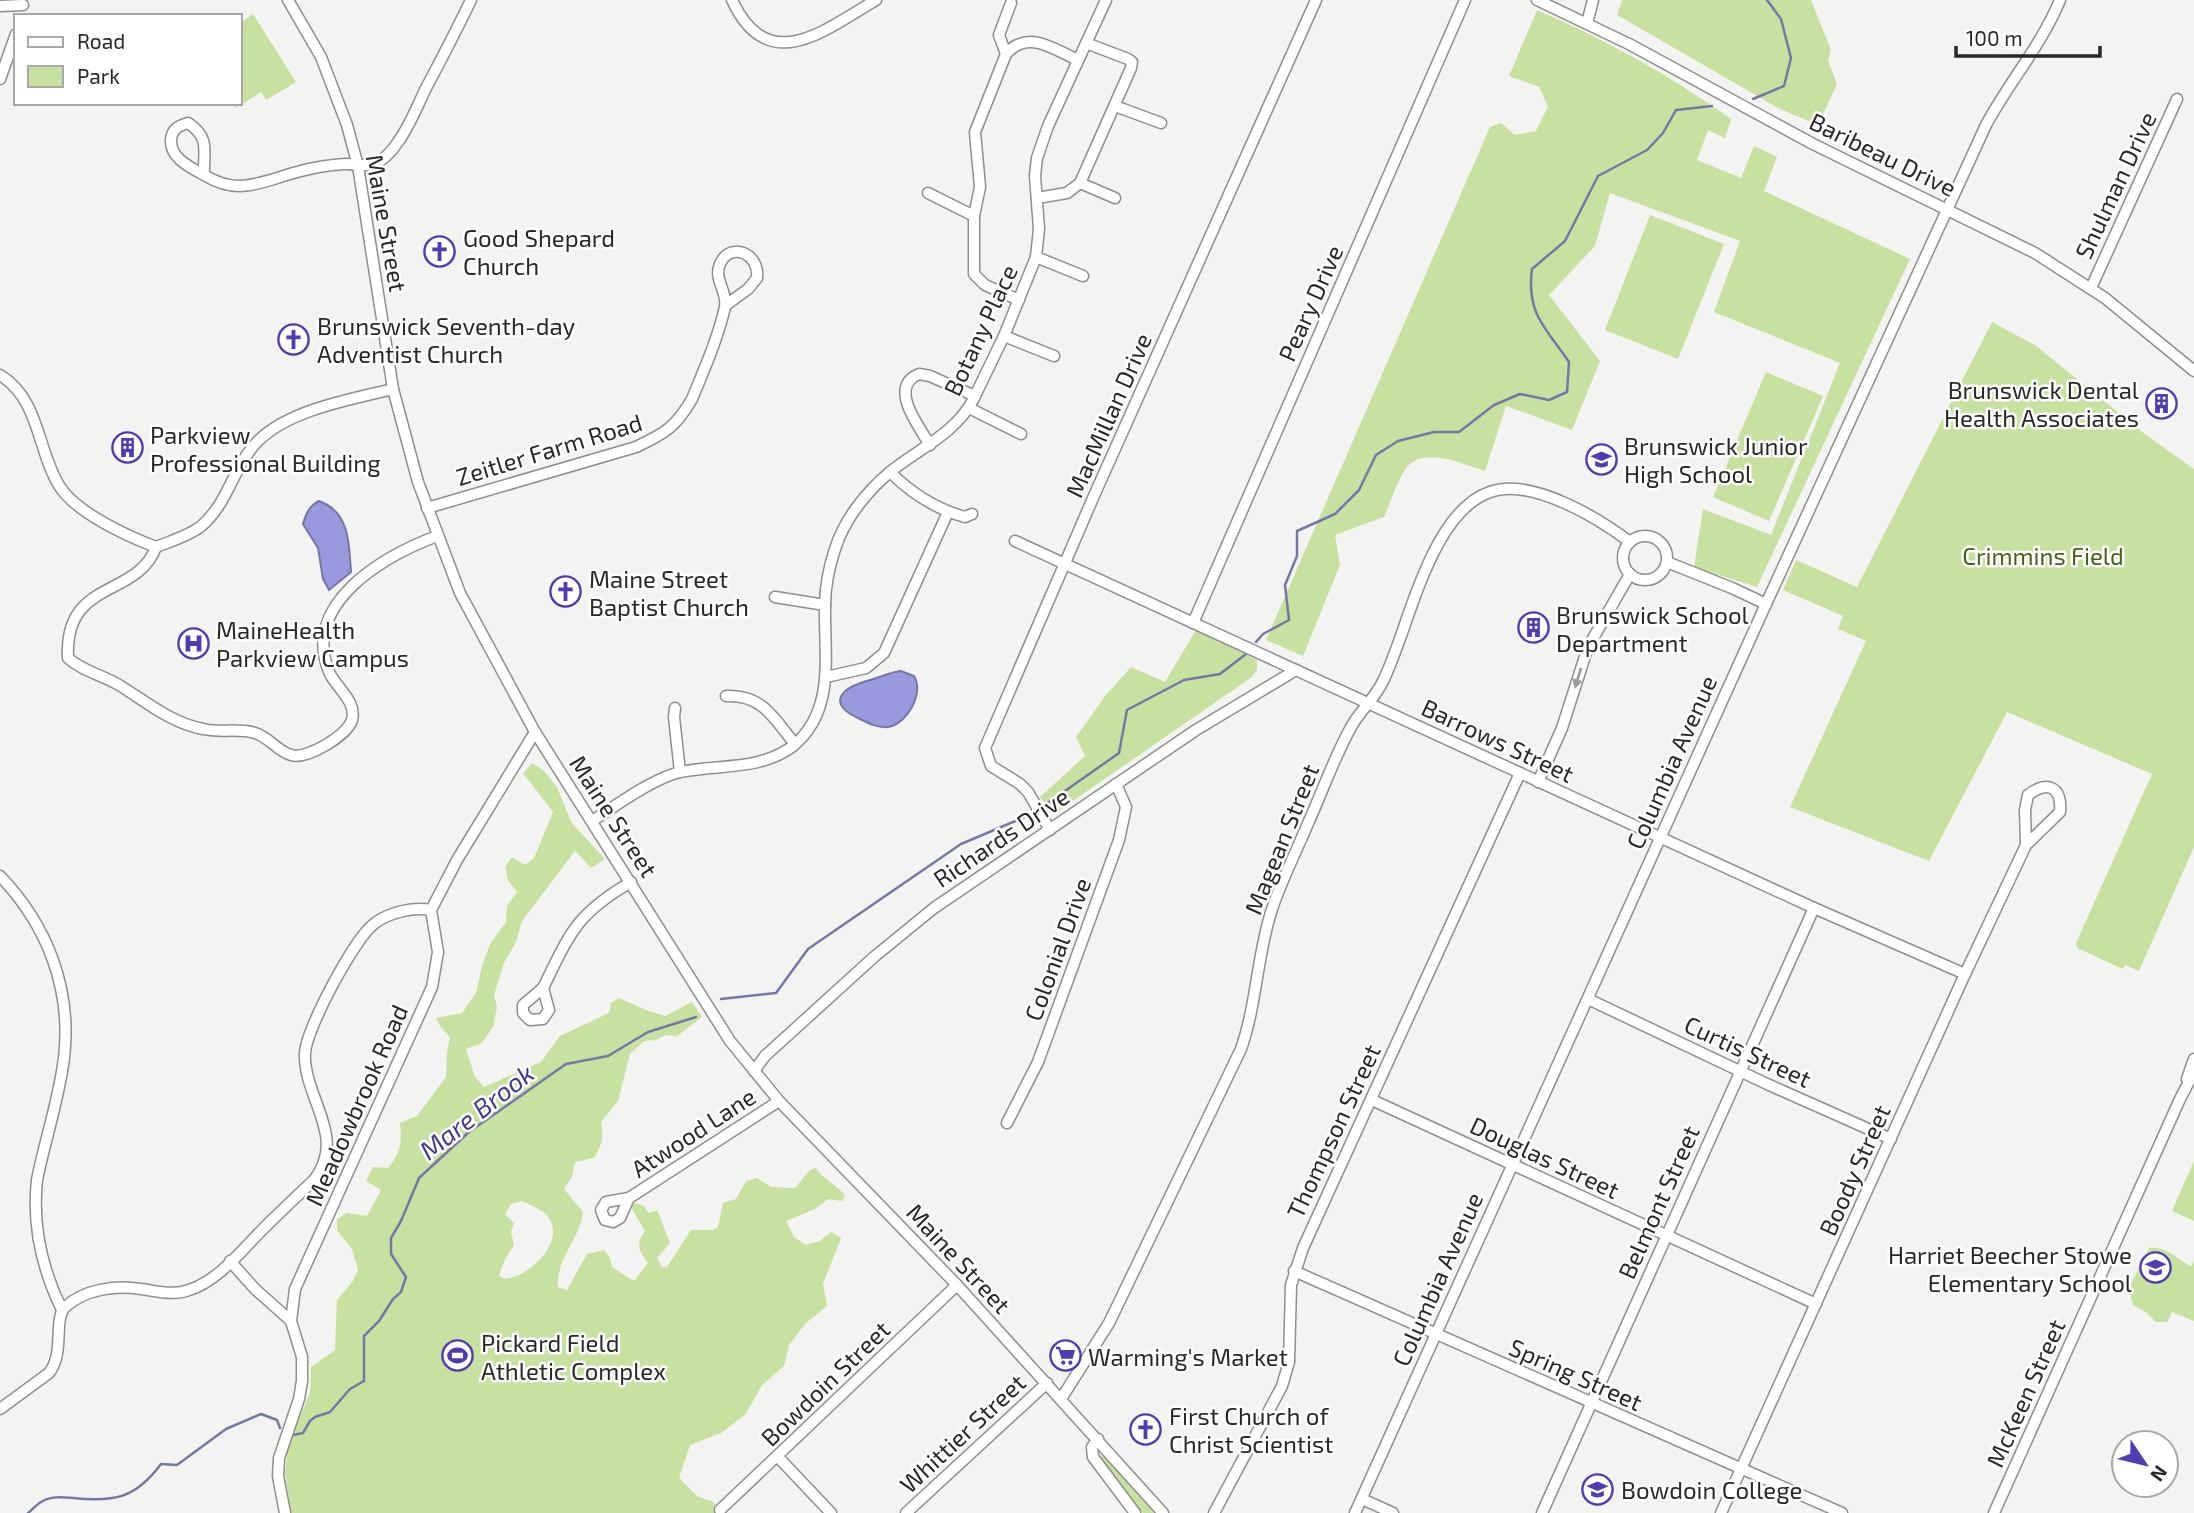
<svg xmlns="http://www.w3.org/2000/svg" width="2194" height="1513" font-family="'Exo 2',sans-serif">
	<rect width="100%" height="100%" fill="#f3f4f1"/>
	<g fill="#c7e1a0" fill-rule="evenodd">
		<path d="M1622,0H1811L1831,50L1828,61L1837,84L1818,125L1778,108L1624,19L1617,15Z"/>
		<path d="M1537,10C1605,39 1671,76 1731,119L1725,138L1708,130L1697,160L1741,178L1754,146L1777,157L1764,191L1910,259L1757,587L1694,567L1703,509L1771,535L1840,363L1714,312L1740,241L1610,193L1595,246L1549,295L1600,361L1572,430L1506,406L1485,471C1464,464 1424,446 1407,467C1398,478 1390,503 1384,517L1335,535L1340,565L1303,656L1266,640L1490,127L1501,123L1515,135L1536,131L1548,107L1539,87L1509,76Z"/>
		<path d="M253,14L296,82L266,100L261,92L236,108L233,103H240V23Z"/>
		<path d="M1650,215L1724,244L1678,359L1605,330Z"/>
		<path d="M1992,322L2035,345L2146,435L2194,469V847L2139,971L2125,965L2123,969L2077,948L2076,943L2152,774L2007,712L1929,861L1790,807L1866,641L1838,629L1843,616L1783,590L1796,560L1857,587Z"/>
		<path d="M1766,372L1823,396L1769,521L1713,497Z"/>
		<path d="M1196,630L1257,660V670L1252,677L1054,814L1040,797L1085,756L1076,737L1106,695L1131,667L1165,682Z"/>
		<path d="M532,763L543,770L557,787L571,822L605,859L591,868L575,851L522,921L516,942L504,963L494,995L497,1007L493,1027L482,1043L466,1049L475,1077L484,1087L541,1062L560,1036L609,1013L611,1003L619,998L646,1010L665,1016L692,1002L702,1017L677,1036L666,1035L656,1040L644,1041L630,1054L618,1101L601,1122C604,1137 602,1146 594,1158L575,1162L572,1177L564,1189L583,1212C580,1240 556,1258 558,1287L567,1290L587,1254L604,1250L610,1258L612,1267L634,1281L648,1263C639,1251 635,1244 645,1231L631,1207L633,1203L643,1205L649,1213L657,1210L670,1243L657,1258L662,1267H667L691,1230H713L718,1227L723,1203L736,1199L746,1181L757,1178L771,1187L795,1188L810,1170L816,1168C823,1180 837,1184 845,1196L842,1201L828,1199L815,1209L786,1221L794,1237L806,1245L820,1241L831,1232L841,1238L823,1284L827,1306L806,1323L789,1345L784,1366L762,1385L746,1414L721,1433L690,1445L679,1478L697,1496L713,1502L723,1513H291L285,1474L288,1444L310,1393L311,1367L335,1350L337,1300L353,1281L358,1270L352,1249L337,1230V1219L347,1213L367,1216L381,1190L366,1181L373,1167L388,1168C401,1154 402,1141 400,1123L417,1116L446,1077L447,1052L450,1037L440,1026L436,1018L462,1013L476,993L482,966L490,944L506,922L507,906L517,892L508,880L505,867L512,857L525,865L534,858L553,812L523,773ZM522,1201C532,1206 545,1210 550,1220C564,1245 527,1278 504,1279L499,1275L505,1259L514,1245L511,1232L514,1223L505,1214L511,1204Z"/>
		<path d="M2194,1161V1221L2172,1211Z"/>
		<path d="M2149,1248C2167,1246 2176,1259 2191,1266L2194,1261V1321L2172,1312L2167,1322H2156L2146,1312L2133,1305L2129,1288Z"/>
		<path d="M1100,1455L1106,1459L1154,1513H1143L1100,1458Z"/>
	</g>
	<g fill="#9999de" stroke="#7777a7" stroke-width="2">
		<path d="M319,501C350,512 349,544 351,572L329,590L323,579L318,548L303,524C306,514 309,506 319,501Z"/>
		<path d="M901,671L914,676C920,686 917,697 912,707C907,716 898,726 888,727C878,728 870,724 862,720C825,704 840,688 870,680C881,677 890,672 901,671Z"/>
	</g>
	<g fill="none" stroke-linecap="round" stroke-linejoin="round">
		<g stroke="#7777a7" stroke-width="2.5">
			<path d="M1753,99L1784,86L1791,58L1781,19L1767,0"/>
			<path d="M1256,642L1263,634L1289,620L1285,585L1297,556V531L1335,514L1359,490L1376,455L1398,441L1434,432H1459L1494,405L1520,394L1549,400L1567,392L1569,362C1546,328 1526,314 1532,269L1565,241L1598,176L1647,150L1663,133L1676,110L1712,106"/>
			<path d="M1045,805L1119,753L1127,710L1184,680L1220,674L1246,654"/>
			<path d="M721,999L776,993L808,949L961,844L1034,813"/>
			<path d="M293,1435L303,1433L310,1421L315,1417L330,1412L350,1389L364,1381V1336L379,1321L393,1299L401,1292L406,1277L391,1254V1238L401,1221L419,1178L469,1132L566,1064L608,1056L648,1032L696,1017"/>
			<path d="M28,1513C32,1510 36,1505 41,1502C50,1496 62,1497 73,1498C114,1502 135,1499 161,1464L177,1465L226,1429L261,1414L277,1420L280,1428"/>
		</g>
		<defs>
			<g id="minor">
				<path d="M288,0L321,57L347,125L358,166L393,389L418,482L460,593L535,732L730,1041L779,1101L957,1285L1163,1513"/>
				<path d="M732,0C768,78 825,30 876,0"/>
				<path d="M1537,0L1629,44L1813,144L2035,253L2105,298L2194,371"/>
				<path d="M0,6L23,5"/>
				<path d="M1587,23L1593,0"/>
				<path d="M1006,54L999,35L1011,3"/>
				<path d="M0,79L16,34"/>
				<path d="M1115,106L1161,123"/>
				<path d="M204,175C203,152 211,138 188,123C178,126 172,129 171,140C170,159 192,168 206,176C239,196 263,181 297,172C311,168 329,165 344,164C355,163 364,168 375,163C385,160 392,151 398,142C409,127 417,107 425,90C441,60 456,31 471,0"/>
				<path d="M1080,183L1115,198"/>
				<path d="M928,193L974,216"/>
				<path d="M1037,198L1067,193L1080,183L1131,68L1132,62L1128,59L1086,43"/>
				<path d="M1036,257L1083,276"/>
				<path d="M2091,288L2177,99"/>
				<path d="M1019,300L985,285L974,274V216L980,187L975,132L1006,54C1028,29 1053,49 1078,60"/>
				<path d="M1004,336L1054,356"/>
				<path d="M0,375C40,399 37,451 60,487C77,513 127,536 156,547C171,541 188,536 200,527C228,505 233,466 258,441C289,410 351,399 393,389"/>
				<path d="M969,408L1021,434"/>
				<path d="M930,445C918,425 888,387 919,374L930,376L975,396"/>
				<path d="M890,472C911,493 936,509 965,517L972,514"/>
				<path d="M427,508L636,447C664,434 676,427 692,399C704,370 718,338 725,307C728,292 713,279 720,264C730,241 760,253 757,278L748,289L726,305"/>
				<circle cx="1645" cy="558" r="22"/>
				<path d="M1015,541L1814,908L1965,974"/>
				<path d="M156,547C137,599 64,578 68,658C82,671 102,675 119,685C145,701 171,723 203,729C220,733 239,728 255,733C269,737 277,751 291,755C306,760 347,736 352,720C357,702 337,688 330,674C299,604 384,556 437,536"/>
				<path d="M1667,562L1732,588L1766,604"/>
				<path d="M775,597L825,605"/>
				<path d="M1193,623L1465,0"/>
				<path d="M826,677L866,668L884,653L948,512"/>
				<path d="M726,696C763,694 774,719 795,744"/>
				<path d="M675,708L674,717L680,772"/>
				<path d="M1538,782L1562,728L1588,647L1630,574"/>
				<path d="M592,821C617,805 652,779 680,772C718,764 760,771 793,746C836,711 824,655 825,607C825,587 829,567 835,549C844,520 866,492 890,472C918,449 955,434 973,400L1004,336L1036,257L1039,229L1035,176L1037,158L1048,126L1106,0"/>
				<path d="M1050,830L1028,792L1020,784L991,766L985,748L1093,498L1316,0"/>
				<path d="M0,876C48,926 72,990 64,1058C59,1099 45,1140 37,1180C32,1226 42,1269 62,1310"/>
				<path d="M543,988C570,933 576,914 631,882"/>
				<path d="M543,988L549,1010L543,1019L530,1020L523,1013V1005Z"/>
				<path d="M1588,999L1767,1084L1891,1139"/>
				<path d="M754,1071L765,1056L874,957L934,908L1196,730L1296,670"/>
				<path d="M2187,1079L2194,1059"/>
				<path d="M1372,1100L1816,1304"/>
				<path d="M1007,1123L1038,1062L1119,840L1126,807L1116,784"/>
				<path d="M629,1198L779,1101"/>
				<path d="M629,1198L620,1218L613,1222L605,1220L601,1210L606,1202Z"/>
				<path d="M230,1261L255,1289L291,1321"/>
				<path d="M1294,1271L1842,1513"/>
				<path d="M1061,1399L1109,1323L1241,1049C1257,1003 1257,954 1272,909C1282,879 1297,850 1309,821C1323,790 1334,758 1350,729C1359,711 1375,699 1383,681C1409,629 1429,513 1490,492C1531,477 1598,518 1630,542"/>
				<path d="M0,1409L49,1373C65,1353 53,1320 65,1307C85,1289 116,1285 141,1289C157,1291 173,1296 189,1290C218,1281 242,1250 263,1229C280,1212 297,1196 314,1180C348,1136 303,1098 305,1053C306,1029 355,937 375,923C390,912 413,907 431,910"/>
				<path d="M1098,1439L1092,1447L1093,1457L1135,1513"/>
				<path d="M778,1457L831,1513"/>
				<path d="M1362,1499L1393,1513"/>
				<path d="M720,1510L957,1285"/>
				<path d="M285,1513L278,1476L279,1458L299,1399L302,1381V1357L291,1321L295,1289L432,987L438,952L431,910L457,860L535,732"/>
				<path d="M906,1513L1047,1383"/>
				<path d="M1214,1513L1282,1386L1289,1362L1291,1285L1303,1248L1520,773"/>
				<path d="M1355,1513L1766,604L1986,125C2009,82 2041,46 2060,0"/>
				<path d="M1542,1513L1814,908"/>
				<path d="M1721,1513L1965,974L2026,845L2060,812C2062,787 2048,780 2028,795L2025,810L2026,845"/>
				<path d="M1994,1513L2180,1099L2194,1072"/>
			</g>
		</defs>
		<use href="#minor" stroke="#8e8f8c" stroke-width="13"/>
		<use href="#minor" stroke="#fff" stroke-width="10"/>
	</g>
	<defs><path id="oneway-solid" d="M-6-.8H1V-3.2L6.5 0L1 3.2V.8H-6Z" transform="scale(1.75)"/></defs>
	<use fill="#9e9e9e" href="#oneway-solid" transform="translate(1578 678) rotate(107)"/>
	<defs>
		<symbol id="church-ring" viewBox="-11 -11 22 22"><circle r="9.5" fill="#fff" stroke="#4e3cb3" stroke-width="1.5"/><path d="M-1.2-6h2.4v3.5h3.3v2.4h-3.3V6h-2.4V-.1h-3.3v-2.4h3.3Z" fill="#4e3cb3"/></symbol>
		<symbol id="building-ring" viewBox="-11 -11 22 22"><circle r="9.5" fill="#fff" stroke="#4e3cb3" stroke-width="1.5"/><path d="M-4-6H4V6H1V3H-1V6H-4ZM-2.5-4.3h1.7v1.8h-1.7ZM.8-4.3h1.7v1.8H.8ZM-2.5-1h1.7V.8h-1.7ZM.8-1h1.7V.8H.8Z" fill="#4e3cb3"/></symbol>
		<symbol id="school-ring" viewBox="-11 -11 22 22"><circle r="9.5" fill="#fff" stroke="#4e3cb3" stroke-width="1.5"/><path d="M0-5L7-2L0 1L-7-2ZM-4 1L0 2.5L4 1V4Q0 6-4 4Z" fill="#4e3cb3"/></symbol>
		<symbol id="hospital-ring" viewBox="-11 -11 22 22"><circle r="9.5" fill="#fff" stroke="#4e3cb3" stroke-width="1.5"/><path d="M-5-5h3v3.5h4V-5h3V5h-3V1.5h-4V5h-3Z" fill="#4e3cb3"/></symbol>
		<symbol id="stadium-ring" viewBox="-11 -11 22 22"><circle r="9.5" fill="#fff" stroke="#4e3cb3" stroke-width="1.5"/><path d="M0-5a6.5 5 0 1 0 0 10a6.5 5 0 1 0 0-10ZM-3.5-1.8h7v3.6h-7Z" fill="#4e3cb3"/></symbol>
		<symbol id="supermarket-ring" viewBox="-11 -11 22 22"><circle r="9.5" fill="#fff" stroke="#4e3cb3" stroke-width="1.5"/><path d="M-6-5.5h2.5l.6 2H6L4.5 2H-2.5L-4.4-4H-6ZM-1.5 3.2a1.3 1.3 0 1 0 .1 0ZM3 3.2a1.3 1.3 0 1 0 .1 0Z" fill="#4e3cb3"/></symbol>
		<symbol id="university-ring" viewBox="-11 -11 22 22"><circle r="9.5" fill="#fff" stroke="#4e3cb3" stroke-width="1.5"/><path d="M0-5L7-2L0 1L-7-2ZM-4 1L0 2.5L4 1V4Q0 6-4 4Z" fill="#4e3cb3"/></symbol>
	</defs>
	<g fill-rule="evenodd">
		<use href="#church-ring" x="422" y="234" width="35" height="35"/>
		<use href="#church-ring" x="276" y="322" width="35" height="35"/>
		<use href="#building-ring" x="2144" y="386" width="35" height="35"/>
		<use href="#building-ring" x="110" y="430" width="35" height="35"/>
		<use href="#school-ring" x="1584" y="442" width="35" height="35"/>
		<use href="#church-ring" x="548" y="574" width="35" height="35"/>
		<use href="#building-ring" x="1516" y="610" width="35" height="35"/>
		<use href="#hospital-ring" x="176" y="626" width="35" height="35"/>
		<use href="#school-ring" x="2138" y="1250" width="35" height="35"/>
		<use href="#stadium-ring" x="440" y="1338" width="35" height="35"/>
		<use href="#supermarket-ring" x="1048" y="1338" width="35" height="35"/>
		<use href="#church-ring" x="1128" y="1412" width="35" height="35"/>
		<use href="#university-ring" x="1580" y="1472" width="35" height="35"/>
	</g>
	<g text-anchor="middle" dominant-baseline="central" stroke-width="5" stroke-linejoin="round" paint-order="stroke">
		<g font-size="24" fill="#282827" stroke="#fff">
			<text transform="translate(1883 154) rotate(26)">Baribeau Drive</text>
			<text transform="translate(2115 185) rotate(-65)">Shulman Drive</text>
			<text transform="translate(387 223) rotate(80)">Maine Street</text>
			<text transform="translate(1310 303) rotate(-66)">Peary Drive</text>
			<text transform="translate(980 330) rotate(-65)">Botany Place</text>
			<text transform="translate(1108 415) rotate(-66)">MacMillan Drive</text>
			<text transform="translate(549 449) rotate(-17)">Zeitler Farm Road</text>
			<text transform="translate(1498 740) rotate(25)">Barrows Street</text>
			<text transform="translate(1671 762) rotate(-66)">Columbia Avenue</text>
			<text transform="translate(614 816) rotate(57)">Maine Street</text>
			<text transform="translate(1001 837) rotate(-34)">Richards Drive</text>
			<text transform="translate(1281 839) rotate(-68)">Magean Street</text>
			<text transform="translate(1057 949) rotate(-70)">Colonial Drive</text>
			<text transform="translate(1748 1051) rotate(25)">Curtis Street</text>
			<text transform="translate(356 1105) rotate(-66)">Meadowbrook Road</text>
			<text transform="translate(1333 1131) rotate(-65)">Thompson Street</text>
			<text transform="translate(693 1132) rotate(-33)">Atwood Lane</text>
			<text transform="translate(1545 1157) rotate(25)">Douglas Street</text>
			<text transform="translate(1854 1170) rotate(-66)">Boody Street</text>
			<text transform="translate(1658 1202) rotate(-66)">Belmont Street</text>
			<text transform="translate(959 1258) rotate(47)">Maine Street</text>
			<text transform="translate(1437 1279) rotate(-66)">Columbia Avenue</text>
			<text transform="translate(1576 1374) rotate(24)">Spring Street</text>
			<text transform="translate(825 1383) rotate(-44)">Bowdoin Street</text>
			<text transform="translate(2025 1393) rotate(-66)">McKeen Street</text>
			<text transform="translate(962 1433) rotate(-43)">Whittier Street</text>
		</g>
		<g font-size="24" fill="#282827" stroke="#fff" text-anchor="start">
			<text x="463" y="237">Good Shepard<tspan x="463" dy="28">Church</tspan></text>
			<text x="317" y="325">Brunswick Seventh-day<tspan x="317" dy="28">Adventist Church</tspan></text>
			<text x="2139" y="389" text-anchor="end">Brunswick Dental<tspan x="2139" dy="28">Health Associates</tspan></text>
			<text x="150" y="434">Parkview<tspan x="150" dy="28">Professional Building</tspan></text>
			<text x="1624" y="445">Brunswick Junior<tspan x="1624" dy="28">High School</tspan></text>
			<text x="589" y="578">Maine Street<tspan x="589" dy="28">Baptist Church</tspan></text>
			<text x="1556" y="614">Brunswick School<tspan x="1556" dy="28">Department</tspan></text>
			<text x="216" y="629">MaineHealth<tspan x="216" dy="28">Parkview Campus</tspan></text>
			<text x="2132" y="1254" text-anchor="end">Harriet Beecher Stowe<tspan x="2132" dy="28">Elementary School</tspan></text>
			<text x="481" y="1342">Pickard Field<tspan x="481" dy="28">Athletic Complex</tspan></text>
			<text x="1088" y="1356">Warming's Market</text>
			<text x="1169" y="1415">First Church of<tspan x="1169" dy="28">Christ Scientist</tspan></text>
			<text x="1621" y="1489">Bowdoin College</text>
		</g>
		<g font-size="24" fill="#496116" stroke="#fff">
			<text x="2043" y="555">Crimmins Field</text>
		</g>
		<g font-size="26" font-style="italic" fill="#423a8b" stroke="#fff">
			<text transform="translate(476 1111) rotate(-38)">Mare Brook</text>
		</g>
	</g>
	<rect x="14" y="14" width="228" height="91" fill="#ffffff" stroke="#a9a9a9" stroke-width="2"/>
	<rect x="28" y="37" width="35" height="10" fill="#ffffff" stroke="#a9a9a9" stroke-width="2"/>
	<text x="77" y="49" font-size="21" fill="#282827">Road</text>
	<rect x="28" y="66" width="35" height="21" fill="#c7e1a0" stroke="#a9a9a9" stroke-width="2"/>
	<text x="77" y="84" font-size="21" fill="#282827">Park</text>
	<g transform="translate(2145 1464) rotate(125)"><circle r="33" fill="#ffffff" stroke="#a9a9a9" stroke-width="2"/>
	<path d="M0-5L12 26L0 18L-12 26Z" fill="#4e3cb3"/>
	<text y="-10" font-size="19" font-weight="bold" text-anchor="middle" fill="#282827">N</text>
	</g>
	<path d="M1956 46v10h144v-10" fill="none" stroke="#282827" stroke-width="3.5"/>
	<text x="1966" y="46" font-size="21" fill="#282827" stroke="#ffffff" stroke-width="5" paint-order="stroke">100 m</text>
</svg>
